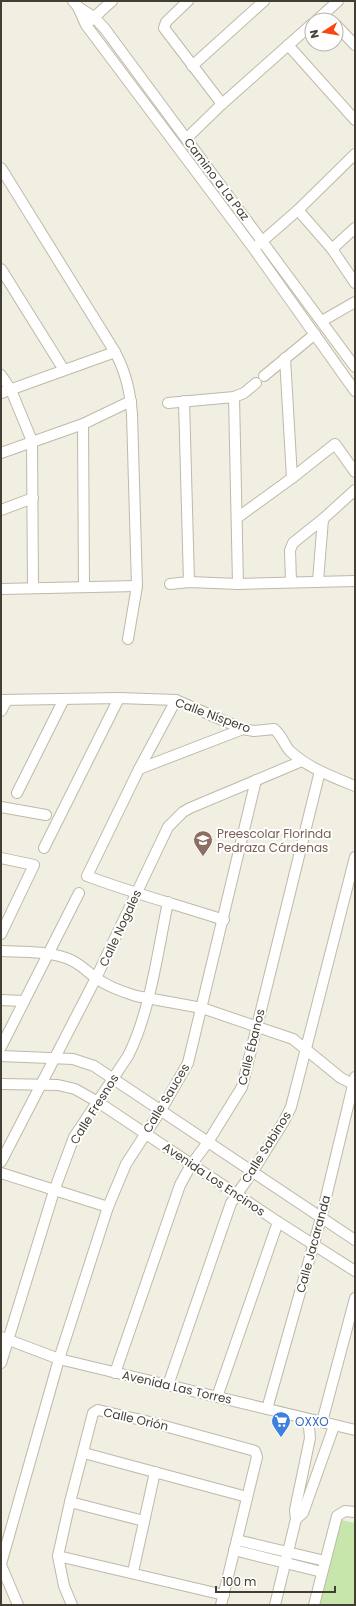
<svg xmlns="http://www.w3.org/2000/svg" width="356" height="1606" font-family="Poppins,sans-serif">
	<rect width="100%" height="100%" fill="#f1eee2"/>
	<path fill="#c7e6ab" d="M341,1520L355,1523V1605H317Z"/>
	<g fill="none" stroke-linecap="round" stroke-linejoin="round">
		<defs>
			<g id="minor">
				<path d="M73,1L78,7L86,25L254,249L355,391"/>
				<path d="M188,1L166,22L164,28L222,104"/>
				<path d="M78,7L94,17L105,29L355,367"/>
				<path d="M317,20L338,1"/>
				<path d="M90,21L112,1"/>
				<path d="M336,25L355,45"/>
				<path d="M288,45L355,120"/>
				<path d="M192,66L264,1"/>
				<path d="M187,138L222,104L312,24"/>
				<path d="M1,168L115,352C126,373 130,391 132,414L137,586L128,639"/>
				<path d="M298,210L332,249L355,283"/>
				<path d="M259,244L298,210L355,154"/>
				<path d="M332,249L355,228"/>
				<path d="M1,269L64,370"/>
				<path d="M322,321L355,302"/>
				<path d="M285,358L292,478"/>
				<path d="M1,375L11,390L32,441L33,588"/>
				<path d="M264,376L315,334"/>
				<path d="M1,393L115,352"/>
				<path d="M234,397L238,584"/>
				<path d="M184,401L189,582"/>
				<path d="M168,403L234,397L244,393L256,383"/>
				<path d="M83,424L84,587"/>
				<path d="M1,453L83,424L131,401"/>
				<path d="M1,510L33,498"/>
				<path d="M237,518L292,478L335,444L355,472"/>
				<path d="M318,581L323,519"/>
				<path d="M291,582L290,550L293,543L323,519L355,490"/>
				<path d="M170,584L189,582L238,584L355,581"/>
				<path d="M1,589L137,586"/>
				<path d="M1,700L119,698L176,700L243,729L254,731L274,729C282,735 284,745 290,751C308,768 333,777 355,786"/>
				<path d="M176,700L139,769L87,876C132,893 178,905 224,920"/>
				<path d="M1,711L7,700"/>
				<path d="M139,769L243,729"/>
				<path d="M17,793L64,699"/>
				<path d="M1,807L46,815"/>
				<path d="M44,848L119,698"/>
				<path d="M1,858L34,865L1,934"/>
				<path d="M1,951C22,952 46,951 66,958C79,962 86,971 96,978C108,987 123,992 136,996L202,1008L293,1039L341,1078L355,1085"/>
				<path d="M1,1000L24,1001"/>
				<path d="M1,1047L79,893"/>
				<path d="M1,1056L73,1059L94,1066L355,1240"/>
				<path d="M1,1084L58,1085L75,1089L98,1102L278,1222L355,1271"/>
				<path d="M1,1162L96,978L168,827L183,812L190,808L302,761"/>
				<path d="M1,1173L108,1207"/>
				<path d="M1,1337L59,1359L355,1430"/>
				<path d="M1,1363L54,1191L74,1137L128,1056C150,1013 158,950 168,902"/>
				<path d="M115,1373L180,1185L191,1165L208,1142L242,1087L320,771"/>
				<path d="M168,1385L231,1203L253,1171L284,1121L291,1107L355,857"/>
				<path d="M217,1397L278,1222"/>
				<path d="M267,1409L321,1218L355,1077"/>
				<path d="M322,1422L355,1298"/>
				<path d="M84,1453L247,1497"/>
				<path d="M70,1502L144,1521"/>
				<path d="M296,1519L303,1513L334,1426"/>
				<path d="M237,1540L325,1561"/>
				<path d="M234,1550L322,1572"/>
				<path d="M58,1556L224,1595"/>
				<path d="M1,1564L59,1359L108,1207L126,1164L161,1110L188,1063L256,780"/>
				<path d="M1,1565L18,1605"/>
				<path d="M133,1572L155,1472"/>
				<path d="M72,1605L64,1586L58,1556L70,1502L93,1413L98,1410L150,1422L255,1451L257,1457L221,1605"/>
				<path d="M275,1605L296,1519L295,1510L310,1438L309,1427L304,1419"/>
				<path d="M314,1605L337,1516L345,1511L355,1512"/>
			</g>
		</defs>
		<use href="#minor" stroke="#bfb9a8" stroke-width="12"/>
		<use href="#minor" stroke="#fff" stroke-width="10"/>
	</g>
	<defs>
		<symbol id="school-pin" viewBox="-11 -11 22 30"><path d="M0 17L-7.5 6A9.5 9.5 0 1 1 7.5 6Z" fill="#8d6e63" stroke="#fff"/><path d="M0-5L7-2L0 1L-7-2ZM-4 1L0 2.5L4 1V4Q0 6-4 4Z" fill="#fff"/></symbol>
		<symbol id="supermarket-pin" viewBox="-11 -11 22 30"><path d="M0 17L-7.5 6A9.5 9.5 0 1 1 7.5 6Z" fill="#3f7fe0" stroke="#fff"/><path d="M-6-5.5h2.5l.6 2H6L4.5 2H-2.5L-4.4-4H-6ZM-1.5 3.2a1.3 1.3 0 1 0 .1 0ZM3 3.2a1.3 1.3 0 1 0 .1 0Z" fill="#fff"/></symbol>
	</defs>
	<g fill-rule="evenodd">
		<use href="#school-pin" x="192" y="829" width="22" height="30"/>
		<use href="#supermarket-pin" x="270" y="1410" width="22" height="30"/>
	</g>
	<g text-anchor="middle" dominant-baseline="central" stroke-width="4" stroke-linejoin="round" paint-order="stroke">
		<g font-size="12" fill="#433e33" stroke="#fff">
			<text transform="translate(217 179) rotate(53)">Camino a La Paz</text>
			<text transform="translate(213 715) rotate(20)">Calle Níspero</text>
			<text transform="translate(120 928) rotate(-65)">Calle Nogales</text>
			<text transform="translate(251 1047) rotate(-76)">Calle Ébanos</text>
			<text transform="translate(166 1098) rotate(-59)">Calle Sauces</text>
			<text transform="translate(94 1109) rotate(-58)">Calle Fresnos</text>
			<text transform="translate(266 1147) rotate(-58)">Calle Sabinos</text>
			<text transform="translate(214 1179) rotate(34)">Avenida Los Encinos</text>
			<text transform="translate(313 1244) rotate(-75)">Calle Jacaranda</text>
			<text transform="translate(177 1387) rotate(13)">Avenida Las Torres</text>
			<text transform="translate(136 1419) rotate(13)">Calle Orión</text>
		</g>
		<g font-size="12" fill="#785e54" stroke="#fff" text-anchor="start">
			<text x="217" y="833">Preescolar Florinda<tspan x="217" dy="14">Pedraza Cárdenas</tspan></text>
		</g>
		<g font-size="12" fill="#366cbe" stroke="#fff" text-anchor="start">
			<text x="295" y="1421">OXXO</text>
		</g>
	</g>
	<rect width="356" height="1606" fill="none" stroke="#433e33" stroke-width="4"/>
	<g transform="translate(324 32) rotate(258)"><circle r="19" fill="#ffffff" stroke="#b4b2ad"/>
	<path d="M0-3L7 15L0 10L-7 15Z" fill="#f94612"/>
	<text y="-6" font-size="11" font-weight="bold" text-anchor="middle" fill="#433e33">N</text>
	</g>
	<path d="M216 1586v6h119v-6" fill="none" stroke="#433e33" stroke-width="2"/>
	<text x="222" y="1586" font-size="12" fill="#433e33" stroke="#ffffff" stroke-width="3" paint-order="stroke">100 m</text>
</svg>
